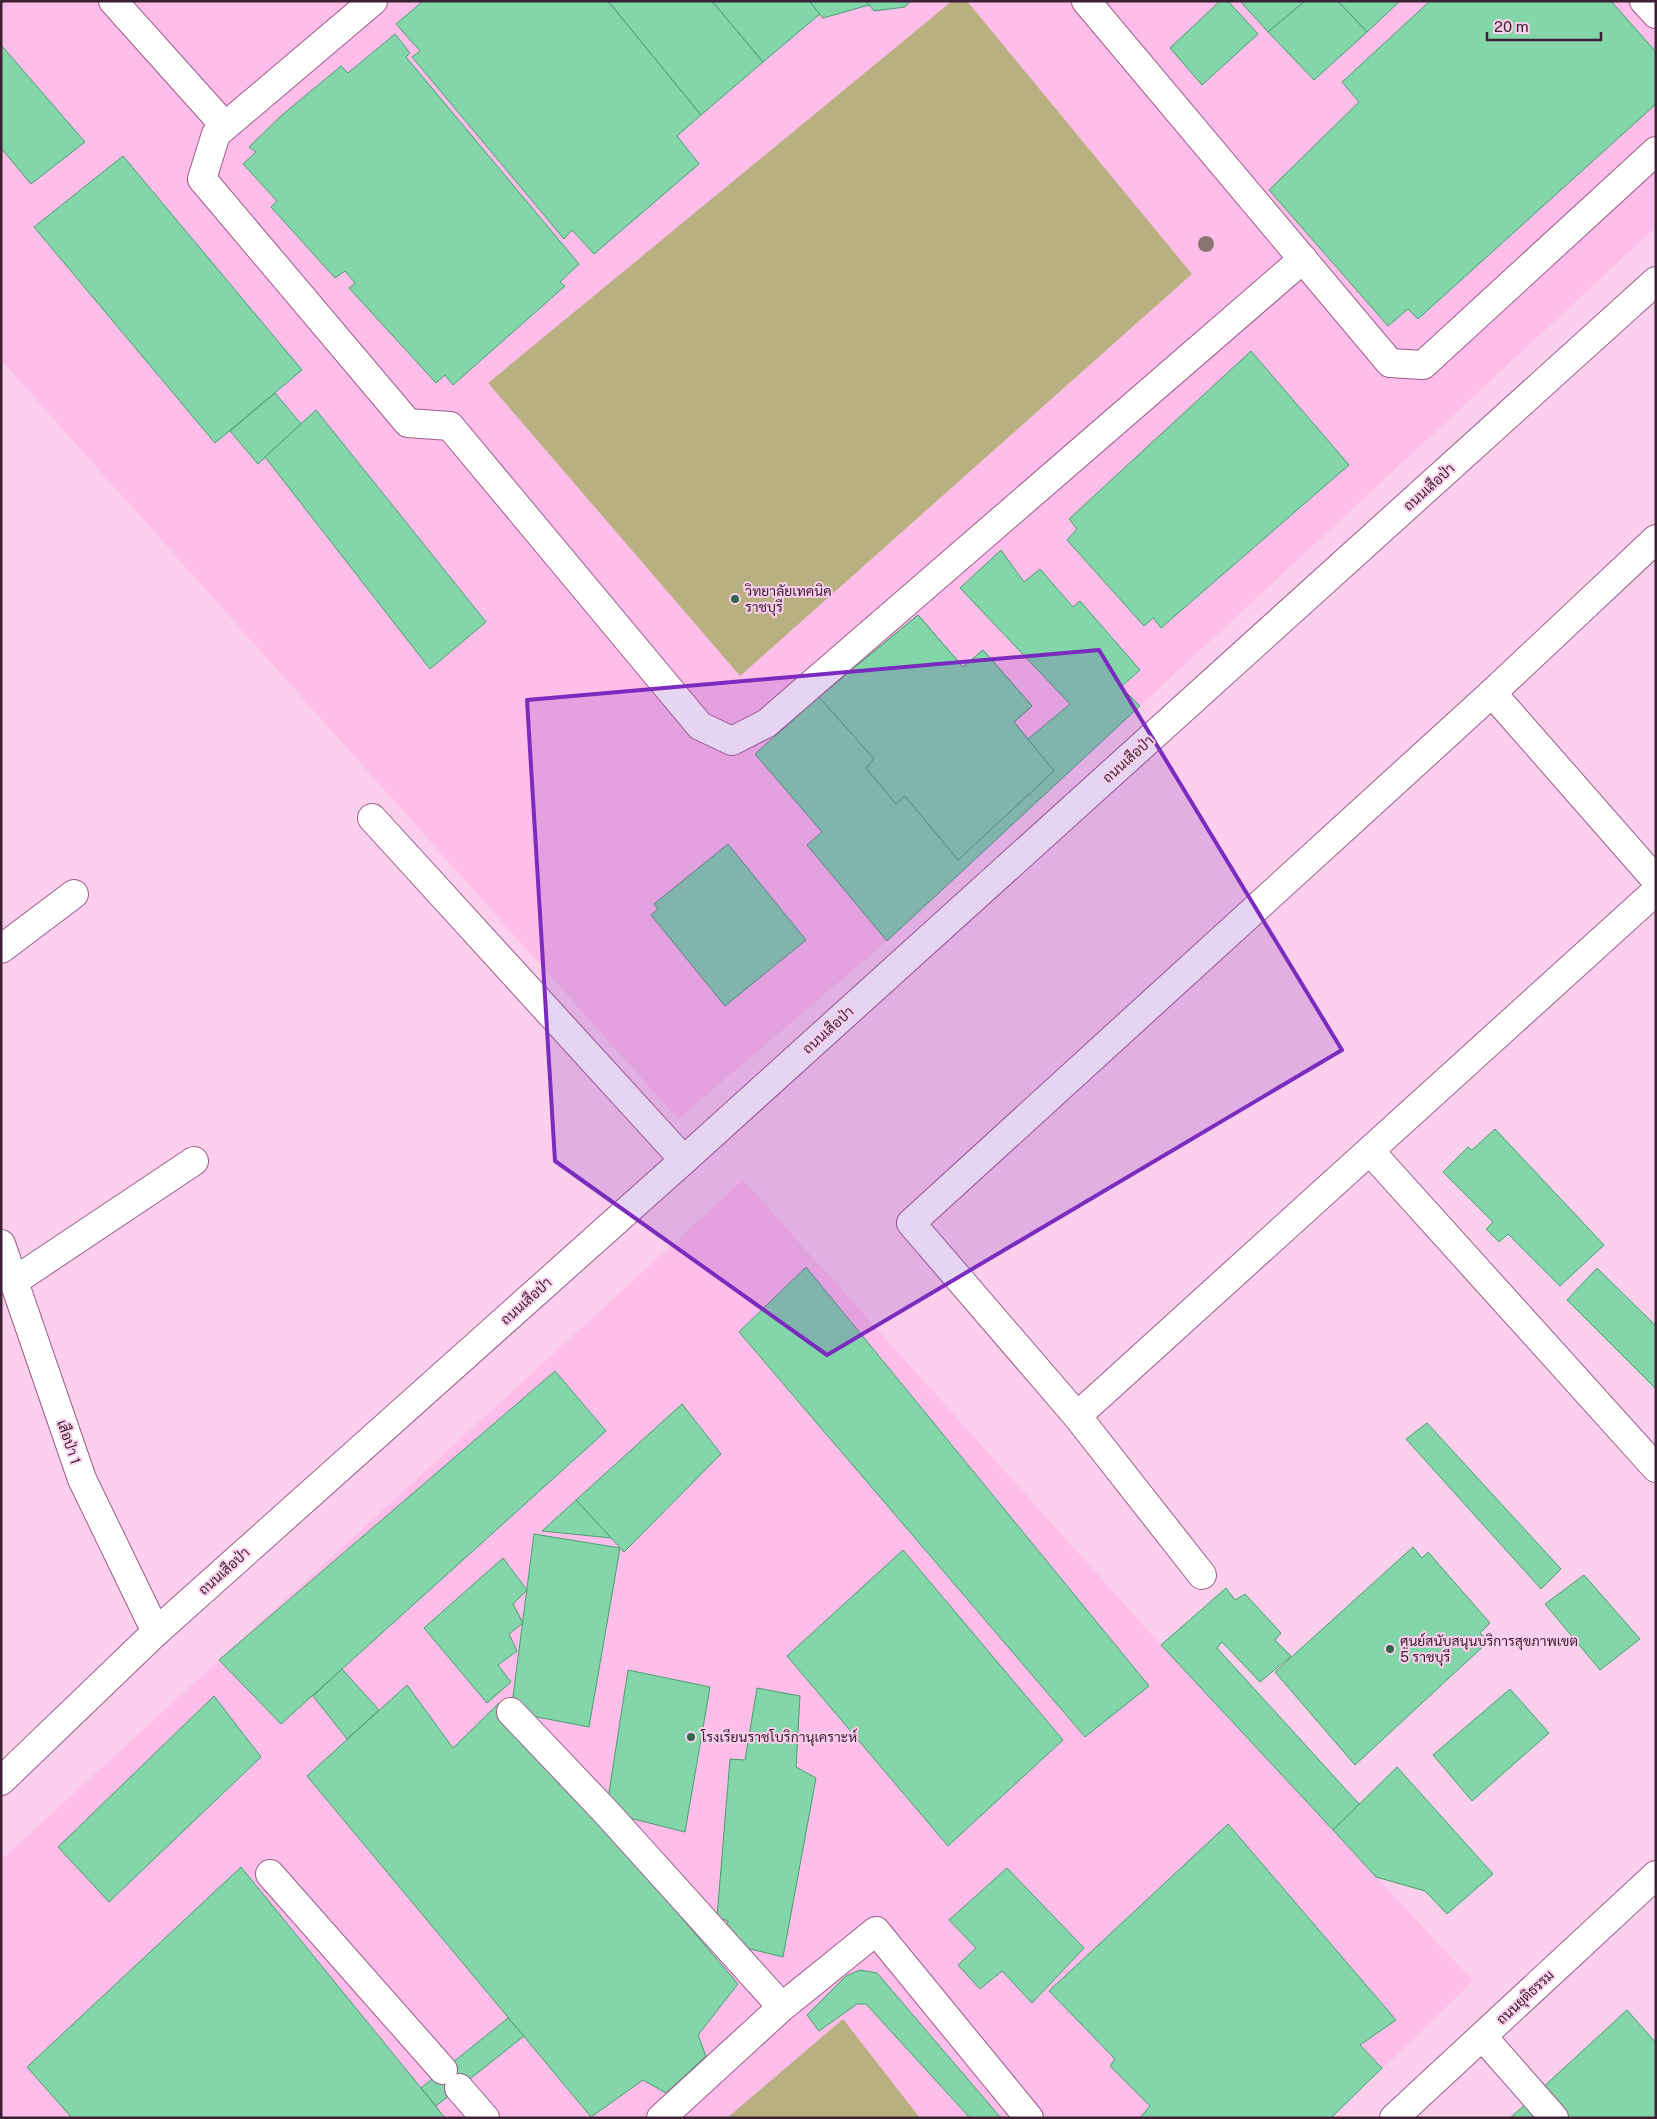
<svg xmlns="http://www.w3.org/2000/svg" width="1657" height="2119" font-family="'Public Sans',Sarabun,sans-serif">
	<rect width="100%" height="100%" fill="#fcd0ed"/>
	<g fill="#febee9">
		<path d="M1,1H1656V227L887,941L678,1119L1,360Z"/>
		<path d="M743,1180L1161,1645L1473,1981L1331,2118H1V1860Z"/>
	</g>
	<g fill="#b8b080">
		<path d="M952,1H967L1192,274L740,676L488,383Z"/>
		<path d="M843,2019L920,2118H727Z"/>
	</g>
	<g fill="#83d6a9" stroke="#4a9d73">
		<path d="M423,1H608L701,115L677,136L699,164L594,254L572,230L564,239L412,57L420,51L396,24Z"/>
		<path d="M608,1H712L763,62L701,115Z"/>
		<path d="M712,1H809L820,14L763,62Z"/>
		<path d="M809,1H866L869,5L823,18Z"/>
		<path d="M866,1H911L905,7L874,11Z"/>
		<path d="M1220,1H1228L1258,34L1202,85L1170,48Z"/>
		<path d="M1240,1H1305L1268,32Z"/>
		<path d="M1305,1H1338L1367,32L1314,80L1268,32Z"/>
		<path d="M1338,1H1400L1367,32Z"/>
		<path d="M1430,1H1611L1656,52V104L1418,319L1408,309L1388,326L1269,190L1359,102L1342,82Z"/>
		<path d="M395,34L410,53L406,57L579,264L560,282L565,286L453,385L445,375L436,383L349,288L355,283L345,271L335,278L271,207L277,201L243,164L256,152L249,147L282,115L341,66L348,73Z"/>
		<path d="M1,45L85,142L31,184L1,148Z"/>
		<path d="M123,156L302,370L215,443L34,227Z"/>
		<path d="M1251,351L1349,465L1161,628L1153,618L1144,626L1067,540L1077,529L1069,519Z"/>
		<path d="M275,393L301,424L258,464L230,431Z"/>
		<path d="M316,410L486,622L430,669L265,457Z"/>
		<path d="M1001,550L1024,582L1040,569L1073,607L1080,601L1140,670L1121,687L1140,706L887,941L807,845L822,832L755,754L812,703L918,615L963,667L983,650L1032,706L1014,722L1028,739L1070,704L960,588Z"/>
		<path d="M918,615L963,667L983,650L1032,706L1014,722L1054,771L958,860L905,796L896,804L866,768L874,759L819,697Z"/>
		<path d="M728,844L806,940L725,1006L651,915L658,909L654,904Z"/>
		<path d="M1495,1129L1604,1245L1560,1286L1508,1234L1499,1242L1486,1229L1493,1222L1443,1172L1468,1147L1472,1150Z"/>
		<path d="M806,1267L1149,1686L1085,1737L739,1332Z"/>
		<path d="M1597,1268L1656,1326V1389L1567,1300Z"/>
		<path d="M555,1371L606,1431L281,1724L219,1660Z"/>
		<path d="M682,1404L721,1454L624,1552L576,1500Z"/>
		<path d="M1427,1423L1561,1569L1541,1589L1406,1439Z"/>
		<path d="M576,1500L611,1538L542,1531Z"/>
		<path d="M534,1534L620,1548L589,1727L511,1712Z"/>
		<path d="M1413,1547L1422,1558L1428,1552L1490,1623L1480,1633L1489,1641L1355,1765L1275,1672Z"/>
		<path d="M903,1550L1063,1740L948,1846L787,1656Z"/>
		<path d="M503,1558L527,1590L513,1604L523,1623L509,1634L517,1651L498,1665L511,1682L487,1703L424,1628Z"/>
		<path d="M1584,1575L1640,1639L1600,1670L1545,1604Z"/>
		<path d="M1226,1588L1235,1600L1245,1594L1281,1633L1275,1640L1291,1656L1260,1682L1222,1642L1217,1648L1360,1805L1333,1830L1161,1645Z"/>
		<path d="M342,1669L379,1710L347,1739L313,1696Z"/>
		<path d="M628,1670L710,1687L685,1832L606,1812Z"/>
		<path d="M407,1685L453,1748L499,1703L738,1984L698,2035L706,2056L666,2093L643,2080L591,2117L307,1776Z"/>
		<path d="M757,1688L800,1696L796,1767L816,1778L783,1957L722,1942L728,1921L717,1917L730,1759L745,1760Z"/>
		<path d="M1510,1689L1549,1733L1472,1801L1433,1755Z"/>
		<path d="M214,1696L261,1757L109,1902L58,1847Z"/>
		<path d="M1397,1767L1493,1874L1447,1914L1425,1891L1376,1877L1333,1830Z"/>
		<path d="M1228,1824L1396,2020L1360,2045L1382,2068L1331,2118H1140L1150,2106L1110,2066L1115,2059L1049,1991Z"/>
		<path d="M241,1867L421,2088L445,2118H72L27,2067Z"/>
		<path d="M1007,1868L1084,1948L1032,2003L1002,1971L980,1989L958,1965L976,1948L949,1920Z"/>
		<path d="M860,1970L877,1973L1001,2118H970L866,2004H857L819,2031L807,2015L846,1976Z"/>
		<path d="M1627,2010L1656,2043V2118H1564L1540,2090Z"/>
		<path d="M508,2018L524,2036L436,2106L421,2088Z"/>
		<path d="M1530,2100L1546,2118H1510Z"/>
	</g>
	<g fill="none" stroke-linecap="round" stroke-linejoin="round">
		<defs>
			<g id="minor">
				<path d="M113,1L225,126"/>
				<path d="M373,1L216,134L202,179L408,423L450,426L700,726L732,741L767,723L1303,259"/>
				<path d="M1086,1L1390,363L1423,365L1656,151"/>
				<path d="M1644,1L1656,14"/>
				<path d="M1492,693L1656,880"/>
				<path d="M372,818L684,1160"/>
				<path d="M1,949L74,894"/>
				<path d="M1370,1151L1656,1468"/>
				<path d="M1,1244L82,1479L156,1632"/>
				<path d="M13,1282L194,1161"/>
				<path d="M1077,1416L1656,891"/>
				<path d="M1202,1575L1077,1416L911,1223L1492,693L1656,539"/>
				<path d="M511,1712L606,1812L782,2007"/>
				<path d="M1,1781L156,1632L684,1160L1656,281"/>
				<path d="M270,1874L443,2070"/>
				<path d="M1483,2037L1554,2118"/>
				<path d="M459,2088L485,2118"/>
				<path d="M661,2118L782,2007L876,1931L1029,2118"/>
				<path d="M1394,2118L1656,1875"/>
			</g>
		</defs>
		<use href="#minor" stroke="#9d5c89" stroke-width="30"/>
		<use href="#minor" stroke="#fff" stroke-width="28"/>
	</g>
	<circle fill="#8c7672" cx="1206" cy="244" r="8"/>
	<path fill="#7b2cbf" fill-opacity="0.2" stroke="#7b2cbf" stroke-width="4" stroke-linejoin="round" d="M1099,650L1342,1050L827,1355L555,1161L527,700Z"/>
	<g fill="#31664b" stroke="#fcd0ed" stroke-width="2">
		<circle cx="735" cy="599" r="5"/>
		<circle cx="1390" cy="1649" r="5"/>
		<circle cx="691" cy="1737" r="5"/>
	</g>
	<g text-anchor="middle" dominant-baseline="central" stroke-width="4" stroke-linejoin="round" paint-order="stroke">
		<g font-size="14" fill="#3c2134" stroke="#fcd0ed">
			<text transform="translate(1429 487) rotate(-42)">ถนนเสือป่า</text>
			<text transform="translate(1128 759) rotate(-42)">ถนนเสือป่า</text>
			<text transform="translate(828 1030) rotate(-42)">ถนนเสือป่า</text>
			<text transform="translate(526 1301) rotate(-42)">ถนนเสือป่า</text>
			<text transform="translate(69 1442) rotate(71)">เสือป่า 1</text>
			<text transform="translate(224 1571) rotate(-42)">ถนนเสือป่า</text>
			<text transform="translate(1525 1997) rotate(-43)">ถนนยุติธรรม</text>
		</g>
		<g font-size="14" fill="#3c2134" stroke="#fcd0ed" text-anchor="start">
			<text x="745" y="591">วิทยาลัยเทคนิค<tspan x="745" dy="16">ราชบุรี</tspan></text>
			<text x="1400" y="1641">ศูนย์สนับสนุนบริการสุขภาพเขต<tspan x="1400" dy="16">5 ราชบุรี</tspan></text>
			<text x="701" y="1737">โรงเรียนราชโบริกานุเคราะห์</text>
		</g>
	</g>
	<rect width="1657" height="2119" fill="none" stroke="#3c2134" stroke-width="5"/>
	<path d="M1487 32v8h114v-8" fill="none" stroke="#3c2134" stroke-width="2.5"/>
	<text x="1494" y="32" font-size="15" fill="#3c2134" stroke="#fcd0ed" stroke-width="4" paint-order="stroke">20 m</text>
</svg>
